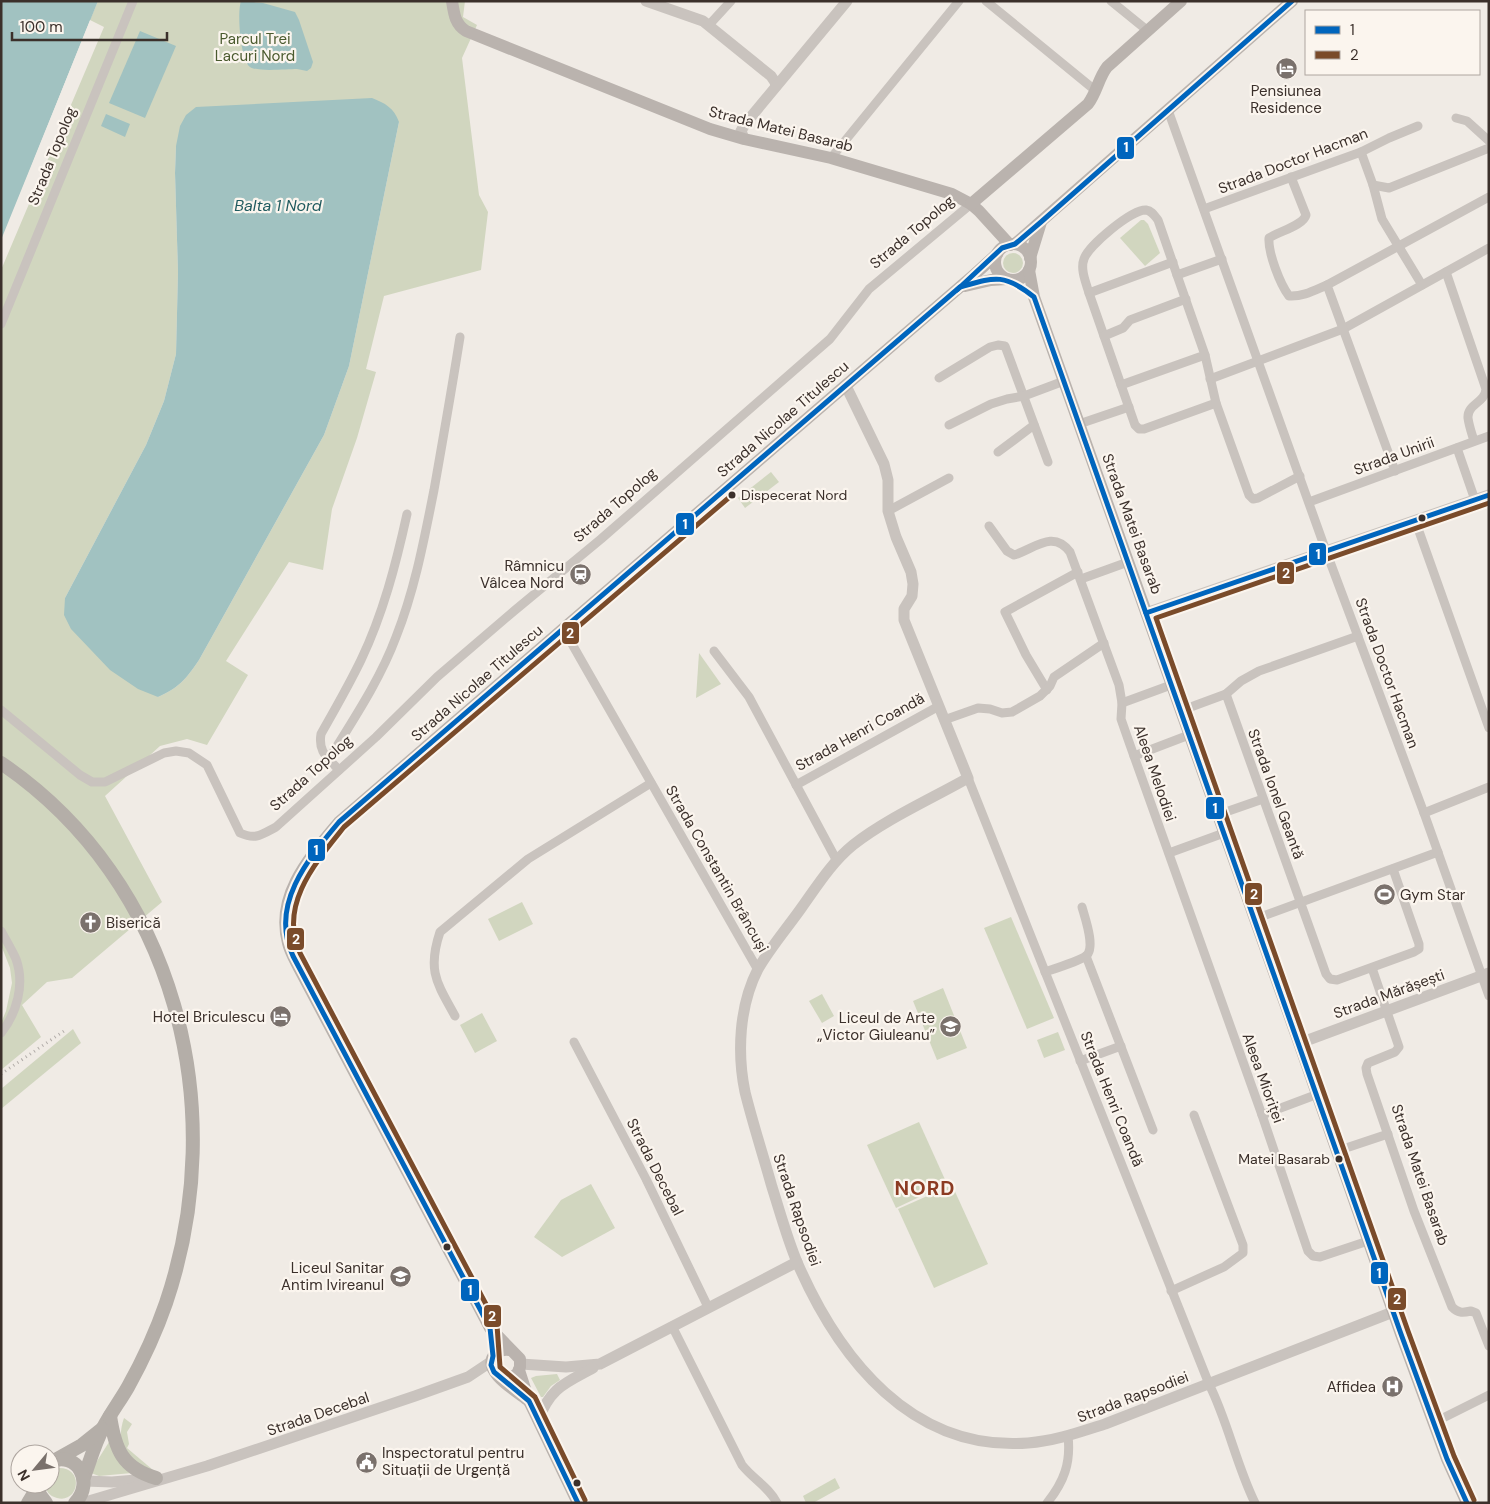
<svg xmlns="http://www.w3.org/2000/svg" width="1490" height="1504" font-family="'DM Sans',sans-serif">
	<rect width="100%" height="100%" fill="#f0ebe5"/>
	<g fill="#d1d6bf" fill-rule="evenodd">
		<path d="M98,1H465L463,17L477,25L462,58L479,195L488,212L481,270L384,296L366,369L376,372L357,438L332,509L323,570L289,562L226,661L248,675L207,745L187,739L160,746L105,796L162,902L72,978L47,982L22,1005L41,1037L1,1070V1023L6,1011L12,983L10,968L1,945V270L104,27L90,20ZM399,122L349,366L324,435L199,660C186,679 179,688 158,697L65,598L146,445L164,401L176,354L178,272L175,173L176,146Z"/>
		<path d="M1141,220H1144L1148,224L1160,253L1145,266L1120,238Z"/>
		<circle cx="1013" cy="263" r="10"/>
		<path d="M771,472L779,482L745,508L738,498Z"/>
		<path d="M699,653L721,684L696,698Z"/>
		<path d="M522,902L533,924L499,941L488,919Z"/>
		<path d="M1011,917L1054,1018L1027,1029L984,928Z"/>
		<path d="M943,988L967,1048L937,1060L913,1001Z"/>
		<path d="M822,994L834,1016L822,1023L809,1001Z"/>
		<path d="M482,1013L497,1041L475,1053L460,1025Z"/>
		<path d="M73,1029L81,1043L1,1109V1089Z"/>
		<path d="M1058,1032L1065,1050L1044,1058L1037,1040Z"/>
		<path d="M919,1122L947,1184L896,1208L867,1145Z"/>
		<path d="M591,1184L615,1228L562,1257L534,1237L561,1200Z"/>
		<path d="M952,1185L988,1264L934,1288L898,1209Z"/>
		<path d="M557,1374L560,1380L551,1386L543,1397H541L531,1378L536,1376Z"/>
		<path d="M124,1418L132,1424L127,1432L129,1444L127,1448L153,1470L148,1471C142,1465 131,1460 126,1453C119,1443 120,1429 124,1418Z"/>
		<path d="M109,1442L132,1473L99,1476L91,1473L92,1469Z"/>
		<path d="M58,1468C85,1467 79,1504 57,1498C49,1496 46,1491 45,1484H50V1472Z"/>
		<path d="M835,1478L840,1488L813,1503H806L803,1496Z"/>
	</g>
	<g fill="#a1c2c1">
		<path d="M1,1H98L1,240Z"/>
		<path d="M241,1L263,3L295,12L299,20L313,62L311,68L307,71L297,69C287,69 257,72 250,67C240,59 237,12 241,1Z"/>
		<path d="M140,31L176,46L145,118L109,103Z"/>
		<path d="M372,98C385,103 394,108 399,122L349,366L324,435L199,660C186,679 179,688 158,697L138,689L110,670L71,629L64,615L65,598L146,445L164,401L176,354L178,272L175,173L176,146L180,126L186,115L196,107Z"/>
		<path d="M106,114L130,124L125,137L101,126Z"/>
	</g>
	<path fill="#f0ebe5" d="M90,20L92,22L4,241L1,242Z"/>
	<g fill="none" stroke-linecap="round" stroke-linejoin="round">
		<g stroke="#c9c3be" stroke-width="9">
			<path d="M986,1L1096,91"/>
			<path d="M1111,1L1148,31"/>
			<path d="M709,25L731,1"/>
			<path d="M1168,110L1326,551L1424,813L1489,996"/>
			<path d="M1456,118L1467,121L1489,141"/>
			<path d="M1361,152L1373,185L1382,219L1422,285"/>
			<path d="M831,158L959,1"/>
			<path d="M1291,177L1306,215C1303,226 1279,231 1269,238C1268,253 1280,284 1289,296C1303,297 1315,290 1327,285"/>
			<path d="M1373,185L1389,188L1489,148"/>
			<path d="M1204,209L1361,152L1389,138L1418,126"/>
			<path d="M1446,272L1486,389C1485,403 1467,404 1468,418C1469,426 1472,434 1474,441"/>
			<path d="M1177,275L1158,220C1154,215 1152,211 1146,210C1132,209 1088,246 1084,259C1080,269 1086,283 1089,293L1135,425L1139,429H1144L1216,403"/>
			<path d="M1089,293L1173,262"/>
			<path d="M1,324L133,1"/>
			<path d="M1104,336L1123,328L1130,320L1186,299"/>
			<path d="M1205,355L1216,403L1249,495L1253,499L1258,498L1300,476"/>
			<path d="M939,378L990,347L998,345L1005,346L1048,462"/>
			<path d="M1210,379L1343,329L1489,248"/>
			<path d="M1121,385L1205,355L1177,275L1222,259"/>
			<path d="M1079,424L1129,407"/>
			<path d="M949,425L991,404L1007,399L1024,396L1064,381"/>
			<path d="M1457,448L1475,500"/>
			<path d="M998,452L1034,425"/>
			<path d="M1395,471L1327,285L1489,197"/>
			<path d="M1309,502L1489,436"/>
			<path d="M888,511L949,478"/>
			<path d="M1415,520L1489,728"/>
			<path d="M989,526L1007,551L1014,555C1034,549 1053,529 1070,552L1119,685L1122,703L1121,719L1129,742L1262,1115L1308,1251L1313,1256L1320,1257L1368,1241"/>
			<path d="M1081,579L1128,562"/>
			<path d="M564,630L758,970"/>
			<path d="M714,651L749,697L837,861"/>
			<path d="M1047,690L1026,655L1005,612L1078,572"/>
			<path d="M1226,694L1241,681L1259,671L1358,636"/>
			<path d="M1122,703L1171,685"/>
			<path d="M1,710L80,775L92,782H105L164,753L176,751L189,753L207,765L240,833C256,840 261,835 276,827L376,737L437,677L514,611L601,539L830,339L869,289L971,204"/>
			<path d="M1180,711L1226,694L1326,974L1330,979L1337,980L1414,952L1419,949V944L1393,869"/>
			<path d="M944,720L978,708L990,709L1002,713L1012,712L1040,696L1050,686L1054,677L1104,643"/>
			<path d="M1134,756L1189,735"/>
			<path d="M329,759C353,720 380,680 396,637C415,589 424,540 434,490C443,439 452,388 460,337"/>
			<path d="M339,770C327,757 318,752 321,734C335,709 349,685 361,660C383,614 396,564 407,514"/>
			<path d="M968,778L1209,1384C1228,1422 1236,1464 1255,1503"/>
			<path d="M796,785L939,706"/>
			<path d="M1424,813L1489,787"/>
			<path d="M1217,815L1263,799"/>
			<path d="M1169,853L1224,833"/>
			<path d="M1255,919L1438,852"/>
			<path d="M1,931C6,940 12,950 16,959C25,984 17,1013 1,1033"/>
			<path d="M1086,956L1153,1130"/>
			<path d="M1372,968L1399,1047L1395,1052L1368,1063L1366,1068L1367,1074L1414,1211L1452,1307C1458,1313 1462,1313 1471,1311L1476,1313L1489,1346"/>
			<path d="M1045,972C1054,969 1079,961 1086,956C1096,948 1085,918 1082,907"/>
			<path d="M455,1016C437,983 427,971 440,932L528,859L651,783"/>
			<path d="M574,1042L646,1179L708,1307"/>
			<path d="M1080,1061L1121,1046"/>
			<path d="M1262,1115L1318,1094"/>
			<path d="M1337,1151L1388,1134"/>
			<path d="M1171,1291L1224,1267L1243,1253V1245L1194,1115"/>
			<path d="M672,1326L742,1465C753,1479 769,1487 777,1503"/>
			<path d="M1433,1423L1489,1395"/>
			<path d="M1047,1503C1064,1482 1071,1463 1068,1436"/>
		</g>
		<g stroke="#c9c3be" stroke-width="11">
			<path d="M646,1L703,21L771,76L775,82L776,86"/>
			<path d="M744,139L741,131L745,124L847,1"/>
			<path d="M846,386L884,464L888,480V511L896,537L911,572L913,584L912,596L904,609V620L968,778C931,799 886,819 853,845C832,862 817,886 802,907C788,927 770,948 758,969C739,1006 737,1053 745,1092C753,1124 763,1155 772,1187C780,1212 787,1238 797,1262C839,1359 912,1452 1028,1443C1055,1441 1080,1432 1105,1424L1393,1312"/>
			<path d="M1146,613L1489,495"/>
			<path d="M1300,1043L1489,973"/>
			<path d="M521,1364L566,1367L600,1364L797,1262"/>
			<path d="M538,1420C551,1387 564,1384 593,1368"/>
			<path d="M85,1481L112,1482L148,1479"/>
			<path d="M82,1503L207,1466L415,1396L468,1377L492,1361"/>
		</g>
		<g stroke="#bab3ae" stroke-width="12">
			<path d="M452,1C454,14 455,24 466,31L710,129L744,139L831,158L952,194L971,204L979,211L1010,245"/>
			<path d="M971,204L1088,104C1097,92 1098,79 1107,67L1181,1"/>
			<path d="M1015,244L1292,1"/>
			<circle cx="1013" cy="262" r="18"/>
			<path d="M1030,258L1041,222"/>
			<path d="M1029,270L1034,297L1302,1051L1401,1334L1447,1459L1467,1503"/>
			<path d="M965,286L991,280L1007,279"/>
			<path d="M510,1350C504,1349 499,1350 495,1354C480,1371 518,1392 529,1401"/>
			<path d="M519,1370L529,1401L578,1503"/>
			<path d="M501,1378H510L517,1374L520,1367V1359L490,1328L299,968C295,960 290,952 288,943C275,895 310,857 339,822L975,274L997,254"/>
		</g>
		<g stroke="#b4aea8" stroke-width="14">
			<path d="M1,763C176,882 232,1108 166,1303C156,1332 143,1360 128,1387C120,1401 110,1414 103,1428C95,1443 90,1461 84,1477"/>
			<path d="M110,1416C115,1449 122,1468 156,1478"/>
			<path d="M57,1459L82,1445L102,1429"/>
			<path d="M50,1462C77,1450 95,1482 75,1503"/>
			<path d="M37,1484L40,1495L46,1503"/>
			<path d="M28,1503L37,1488"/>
		</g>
		<path stroke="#b1aca8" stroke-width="3" stroke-dasharray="1 4" stroke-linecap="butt" d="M1,1074L64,1031"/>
		<defs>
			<g id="bus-1">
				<path d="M957,290L1002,248L1015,244L1041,222L1292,1"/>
				<path d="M1146,613L1489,495"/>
				<path d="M578,1503L529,1401L494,1372L491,1365L493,1356L490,1328L293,956C269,905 308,859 339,822L960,287C995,277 1004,273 1034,297L1401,1334L1447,1459L1467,1503"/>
			</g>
			<g id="bus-2">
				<path d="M585,1500L535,1397L500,1367L497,1325L300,953C278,905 316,862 344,827L732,495"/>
				<path d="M1474,1500L1454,1456L1408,1331L1156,618L1489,503"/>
			</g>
		</defs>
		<use href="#bus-1" stroke="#fbf5ee" stroke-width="9"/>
		<use href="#bus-2" stroke="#fbf5ee" stroke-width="9"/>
		<use href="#bus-1" stroke="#0065bd" stroke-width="5"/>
		<use href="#bus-2" stroke="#7a4b2a" stroke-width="5"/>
	</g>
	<defs>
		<symbol id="hotel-disc" viewBox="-11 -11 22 22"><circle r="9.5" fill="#7a716c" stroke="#fbf5ee"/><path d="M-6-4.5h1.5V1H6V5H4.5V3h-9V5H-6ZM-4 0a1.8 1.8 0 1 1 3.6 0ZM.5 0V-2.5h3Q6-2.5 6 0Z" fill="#fff"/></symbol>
		<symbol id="station-disc" viewBox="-11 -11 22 22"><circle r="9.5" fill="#7a716c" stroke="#fbf5ee"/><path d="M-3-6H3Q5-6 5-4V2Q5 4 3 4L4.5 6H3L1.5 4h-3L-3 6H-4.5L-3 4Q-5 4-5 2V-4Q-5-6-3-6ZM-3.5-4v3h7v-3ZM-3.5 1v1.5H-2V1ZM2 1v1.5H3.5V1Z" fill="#fff"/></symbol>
		<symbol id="stadium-disc" viewBox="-11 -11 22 22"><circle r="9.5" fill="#7a716c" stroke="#fbf5ee"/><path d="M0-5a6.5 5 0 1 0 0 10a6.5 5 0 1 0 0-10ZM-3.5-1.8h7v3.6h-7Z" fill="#fff"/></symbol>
		<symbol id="church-disc" viewBox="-11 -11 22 22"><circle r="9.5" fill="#7a716c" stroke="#fbf5ee"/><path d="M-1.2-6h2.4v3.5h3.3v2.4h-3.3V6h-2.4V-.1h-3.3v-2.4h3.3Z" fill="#fff"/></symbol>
		<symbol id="school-disc" viewBox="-11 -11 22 22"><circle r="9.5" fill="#7a716c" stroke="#fbf5ee"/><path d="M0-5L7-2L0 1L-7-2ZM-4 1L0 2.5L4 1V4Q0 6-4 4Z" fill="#fff"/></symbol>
		<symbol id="hospital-disc" viewBox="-11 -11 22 22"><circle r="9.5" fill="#7a716c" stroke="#fbf5ee"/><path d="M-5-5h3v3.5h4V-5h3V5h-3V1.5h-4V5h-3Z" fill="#fff"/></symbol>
		<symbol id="civic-disc" viewBox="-11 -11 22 22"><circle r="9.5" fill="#7a716c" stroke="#fbf5ee"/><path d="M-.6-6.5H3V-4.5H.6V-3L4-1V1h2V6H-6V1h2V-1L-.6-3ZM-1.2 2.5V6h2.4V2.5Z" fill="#fff"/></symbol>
	</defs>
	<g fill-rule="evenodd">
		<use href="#hotel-disc" x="1274" y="56" width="25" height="25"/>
		<use href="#station-disc" x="568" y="562" width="25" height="25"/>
		<use href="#stadium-disc" x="1372" y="882" width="25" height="25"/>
		<use href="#church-disc" x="78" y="910" width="25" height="25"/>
		<use href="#hotel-disc" x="268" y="1004" width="25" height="25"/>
		<use href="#school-disc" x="938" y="1014" width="25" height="25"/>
		<use href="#school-disc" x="388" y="1264" width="25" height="25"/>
		<use href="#hospital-disc" x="1380" y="1374" width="25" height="25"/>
		<use href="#civic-disc" x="354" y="1450" width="25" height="25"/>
	</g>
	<g fill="#3b302b" stroke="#fbf5ee" stroke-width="2">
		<circle cx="732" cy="495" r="4.5"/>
		<circle cx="1422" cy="518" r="4.5"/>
		<circle cx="1339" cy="1159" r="4.5"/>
		<circle cx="447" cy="1247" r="4.5"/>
		<circle cx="577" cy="1483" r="4.5"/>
	</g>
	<g text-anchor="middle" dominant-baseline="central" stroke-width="4.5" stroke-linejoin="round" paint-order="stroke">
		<g font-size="14" fill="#3b302b" stroke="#fbf5ee" text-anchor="start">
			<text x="741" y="495">Dispecerat Nord</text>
			<text x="1330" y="1159" text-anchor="end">Matei Basarab</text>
		</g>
		<g font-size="15" fill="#4a5a2e" stroke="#fbf5ee">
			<text x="255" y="39">Parcul Trei<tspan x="255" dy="17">Lacuri Nord</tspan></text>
		</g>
		<g font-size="15" fill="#3b302b" stroke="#fbf5ee" text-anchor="end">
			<text x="1286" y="91" text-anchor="middle">Pensiunea<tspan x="1286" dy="17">Residence</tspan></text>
			<text x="564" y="566">Râmnicu<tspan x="564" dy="17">Vâlcea Nord</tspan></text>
			<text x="1400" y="895" text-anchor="start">Gym Star</text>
			<text x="106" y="923" text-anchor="start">Biserică</text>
			<text x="265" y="1017">Hotel Briculescu</text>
			<text x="935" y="1018">Liceul de Arte<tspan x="935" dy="17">„Victor Giuleanu”</tspan></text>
			<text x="384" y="1268">Liceul Sanitar<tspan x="384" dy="17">Antim Ivireanul</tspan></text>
			<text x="1376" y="1387">Affidea</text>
			<text x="382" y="1453" text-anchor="start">Inspectoratul pentru<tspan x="382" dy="17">Situații de Urgență</tspan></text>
		</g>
		<g font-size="15" fill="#3b302b" stroke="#fbf5ee">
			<text transform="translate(781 129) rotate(14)">Strada Matei Basarab</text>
			<text transform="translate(52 156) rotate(-68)">Strada Topolog</text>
			<text transform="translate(1293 161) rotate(-21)">Strada Doctor Hacman</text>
			<text transform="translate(912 232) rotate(-40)">Strada Topolog</text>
			<text transform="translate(783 419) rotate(-41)">Strada Nicolae Titulescu</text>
			<text transform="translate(1394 456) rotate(-20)">Strada Unirii</text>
			<text transform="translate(615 505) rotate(-41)">Strada Topolog</text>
			<text transform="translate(1132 524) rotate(70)">Strada Matei Basarab</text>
			<text transform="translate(1387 673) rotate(70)">Strada Doctor Hacman</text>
			<text transform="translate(477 683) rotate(-41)">Strada Nicolae Titulescu</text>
			<text transform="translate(860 732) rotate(-29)">Strada Henri Coandă</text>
			<text transform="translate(311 773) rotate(-42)">Strada Topolog</text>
			<text transform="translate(1155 773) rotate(71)">Aleea Melodiei</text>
			<text transform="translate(1276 794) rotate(70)">Strada Ionel Geantă</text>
			<text transform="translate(717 869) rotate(60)">Strada Constantin Brâncuși</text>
			<text transform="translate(1389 994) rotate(-20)">Strada Mărășești</text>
			<text transform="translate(1263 1078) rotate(70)">Aleea Mioriței</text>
			<text transform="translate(1112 1099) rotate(68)">Strada Henri Coandă</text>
			<text transform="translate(655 1167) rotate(63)">Strada Decebal</text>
			<text transform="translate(1420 1175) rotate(71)">Strada Matei Basarab</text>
			<text transform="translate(797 1210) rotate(71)">Strada Rapsodiei</text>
			<text transform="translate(1133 1397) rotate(-21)">Strada Rapsodiei</text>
			<text transform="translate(318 1414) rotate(-19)">Strada Decebal</text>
		</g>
		<g font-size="16" font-style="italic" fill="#1f5a5e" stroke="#fbf5ee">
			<text x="278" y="205">Balta 1 Nord</text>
		</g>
		<g font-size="20" font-weight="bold" letter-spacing="1" fill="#8c3b22" stroke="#fbf5ee">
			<text x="925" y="1188">NORD</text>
		</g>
	</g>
	<g stroke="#fbf5ee" stroke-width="2">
		<rect x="1116" y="136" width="19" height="24" rx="5" fill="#0065bd"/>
		<rect x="675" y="512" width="20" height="24" rx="5" fill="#0065bd"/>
		<rect x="1308" y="542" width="19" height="24" rx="5" fill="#0065bd"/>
		<rect x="1276" y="561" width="19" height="24" rx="5" fill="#7a4b2a"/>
		<rect x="561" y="621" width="19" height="24" rx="5" fill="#7a4b2a"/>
		<rect x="1205" y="796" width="20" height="24" rx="5" fill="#0065bd"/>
		<rect x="307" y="838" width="19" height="24" rx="5" fill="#0065bd"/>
		<rect x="1244" y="882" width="19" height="24" rx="5" fill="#7a4b2a"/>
		<rect x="286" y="927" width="19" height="24" rx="5" fill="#7a4b2a"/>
		<rect x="1370" y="1261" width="19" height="24" rx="5" fill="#0065bd"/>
		<rect x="460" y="1278" width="20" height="24" rx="5" fill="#0065bd"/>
		<rect x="1387" y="1287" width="20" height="24" rx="5" fill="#7a4b2a"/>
		<rect x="483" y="1304" width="19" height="24" rx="5" fill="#7a4b2a"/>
	</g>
	<g font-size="14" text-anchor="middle" font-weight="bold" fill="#fff">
		<text x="1126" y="152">1</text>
		<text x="685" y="529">1</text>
		<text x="1318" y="559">1</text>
		<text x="1286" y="578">2</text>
		<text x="570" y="638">2</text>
		<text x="1215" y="813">1</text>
		<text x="316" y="855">1</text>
		<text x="1254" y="899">2</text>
		<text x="296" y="944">2</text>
		<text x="1379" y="1278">1</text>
		<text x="470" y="1295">1</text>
		<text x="1397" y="1304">2</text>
		<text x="492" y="1321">2</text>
	</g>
	<rect width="1490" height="1504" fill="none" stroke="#3b302b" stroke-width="5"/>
	<rect x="1305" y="10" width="175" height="65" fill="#fbf5ee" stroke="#aea6a0"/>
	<rect x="1315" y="26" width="25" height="8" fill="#0065bd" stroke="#aea6a0"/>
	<text x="1350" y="35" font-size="15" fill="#3b302b">1</text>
	<rect x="1315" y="51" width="25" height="8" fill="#7a4b2a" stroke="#aea6a0"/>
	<text x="1350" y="60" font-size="15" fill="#3b302b">2</text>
	<g transform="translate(35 1469) rotate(241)"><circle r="24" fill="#fbf5ee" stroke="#aea6a0"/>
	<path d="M0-4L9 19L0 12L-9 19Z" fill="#7a716c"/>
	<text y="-8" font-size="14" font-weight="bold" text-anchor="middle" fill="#3b302b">N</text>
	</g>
	<path d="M12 32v8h155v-8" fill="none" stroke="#3b302b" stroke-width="2.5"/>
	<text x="20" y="32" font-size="15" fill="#3b302b" stroke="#fbf5ee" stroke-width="4" paint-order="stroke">100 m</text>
</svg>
